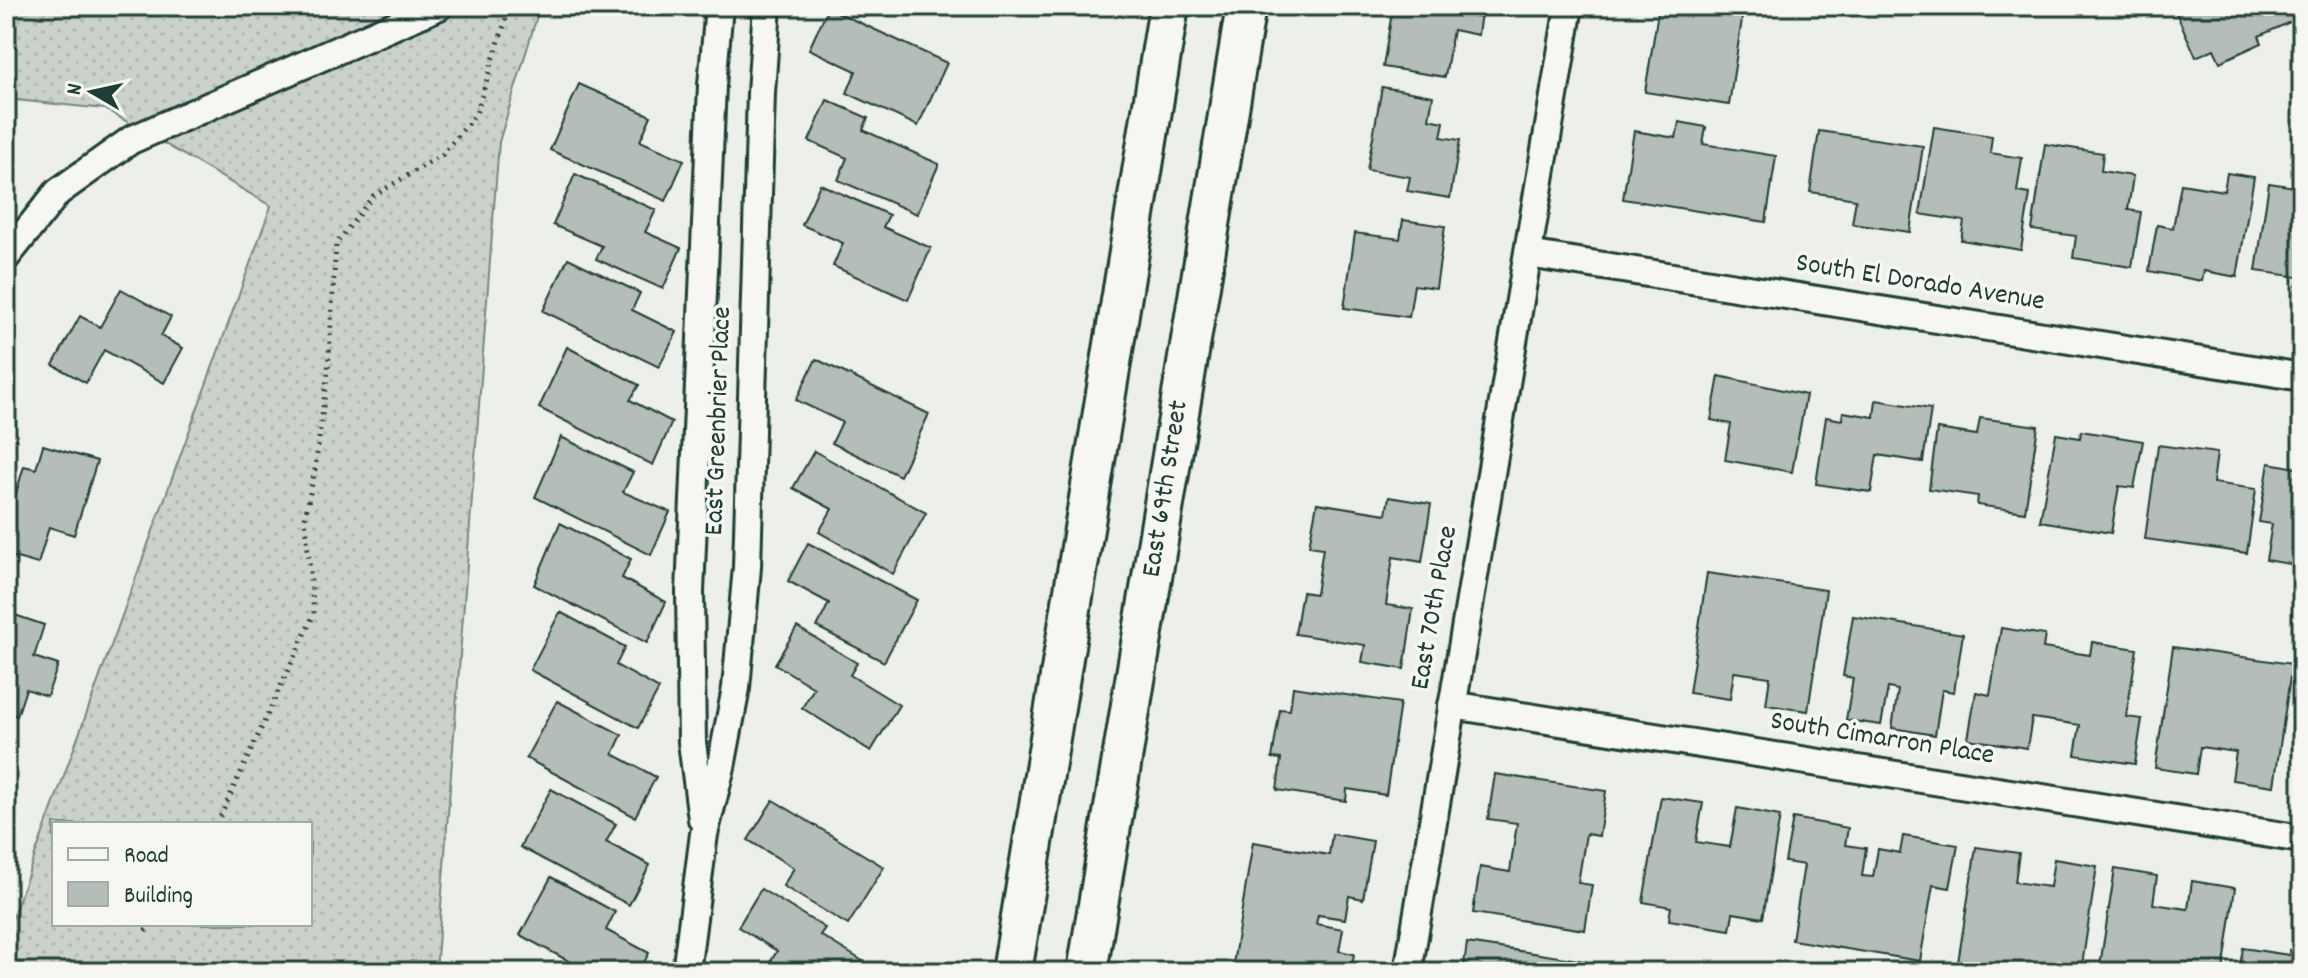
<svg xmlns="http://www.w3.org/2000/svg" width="2308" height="978" font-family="Dekko,sans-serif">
	<defs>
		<pattern id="grass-dots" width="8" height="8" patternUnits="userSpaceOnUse" patternTransform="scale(2)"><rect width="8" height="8" fill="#cbd2cc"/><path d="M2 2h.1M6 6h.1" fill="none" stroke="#aeb5b0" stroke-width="1.8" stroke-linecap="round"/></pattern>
	</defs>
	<rect width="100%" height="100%" fill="#edefea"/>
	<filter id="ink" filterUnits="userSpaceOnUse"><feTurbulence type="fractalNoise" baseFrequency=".0125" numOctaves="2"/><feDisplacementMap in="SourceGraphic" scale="16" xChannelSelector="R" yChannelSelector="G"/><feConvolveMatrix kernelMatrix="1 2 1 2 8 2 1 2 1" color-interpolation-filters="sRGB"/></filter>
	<g filter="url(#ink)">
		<path fill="url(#grass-dots)" stroke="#758880" stroke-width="2" fill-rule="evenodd" d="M6,6H540L499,142L436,972H6V935L271,206L105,109L6,99ZM54,824H310V924H54Z"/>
		<g fill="#b4bdb8" stroke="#1f3d34" stroke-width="2">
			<path d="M1370,6H1482L1478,35L1453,30L1445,77L1383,67L1392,12L1370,9Z"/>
			<path d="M1659,6H1744L1729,105L1645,92Z"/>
			<path d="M2173,6H2294L2299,18L2259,36L2262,43L2220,62L2214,49L2196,57Z"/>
			<path d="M828,8L947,63L918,126L847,93L856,71L809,49Z"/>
			<path d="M579,84L651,116L640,141L684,160L666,201L550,150Z"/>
			<path d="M1382,87L1433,96L1429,119L1444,122L1441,137L1460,140L1450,198L1407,191L1410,177L1367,170Z"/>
			<path d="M827,100L868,118L863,130L939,164L917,214L838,180L847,158L809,141Z"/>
			<path d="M1679,122L1706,127L1703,144L1776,156L1766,222L1623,199L1634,131L1676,138Z"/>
			<path d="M1934,127L1992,136L1990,153L2022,158L2017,192L2030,194L2021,250L1961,240L1964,221L1920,214Z"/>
			<path d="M1819,131L1923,146L1910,232L1852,224L1856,199L1810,192Z"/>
			<path d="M2045,144L2103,153L2101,171L2133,176L2128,210L2141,212L2132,267L2073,258L2076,236L2032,230Z"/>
			<path d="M2227,173L2254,177L2237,277L2204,271L2202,281L2149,271L2157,225L2173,228L2181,184L2224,191Z"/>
			<path d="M575,174L656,210L645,232L681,248L663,289L596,259L602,246L553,225Z"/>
			<path d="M2269,183L2302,188V295L2295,294L2298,277L2256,271Z"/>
			<path d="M820,184L889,215L883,227L931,248L908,300L833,266L843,243L802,225Z"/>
			<path d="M1403,220L1445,226L1436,288L1414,285L1409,317L1344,308L1355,233L1400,239Z"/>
			<path d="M568,258L640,293L632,310L677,332L659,367L543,311Z"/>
			<path d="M121,289L171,317L161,336L183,348L164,383L104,350L86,383L53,365L80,316L100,327Z"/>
			<path d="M567,347L639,385L630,400L672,422L653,465L539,408Z"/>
			<path d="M816,359L929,414L900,476L832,443L842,422L796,400Z"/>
			<path d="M1719,376L1806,395L1792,472L1725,460L1731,424L1711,420Z"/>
			<path d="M1876,400L1931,409L1923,462L1877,455L1871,492L1816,484L1826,417L1842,420L1843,412L1874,417Z"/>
			<path d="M1980,418L2038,426L2025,512L1977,505L1978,496L1929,489L1937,429L1977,435Z"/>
			<path d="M2081,431L2143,441L2134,488L2119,486L2111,533L2040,521L2056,434L2080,438Z"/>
			<path d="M561,437L633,472L623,492L670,512L651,555L535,497Z"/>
			<path d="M43,445L97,461L74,535L49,527L38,564L6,555V494L15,497L24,466L36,469Z"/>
			<path d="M2158,445L2217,453L2213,483L2256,489L2247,553L2145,539Z"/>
			<path d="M814,451L926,513L893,574L819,532L832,509L793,488Z"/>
			<path d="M2269,463L2302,469V566L2266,560L2272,524L2259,522Z"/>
			<path d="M1389,497L1431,504L1422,562L1393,557L1386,605L1413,609L1404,669L1362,662L1365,645L1295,634L1302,592L1316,594L1323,548L1309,546L1317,503L1386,514Z"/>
			<path d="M560,523L631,559L622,578L666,602L647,643L534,585Z"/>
			<path d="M808,543L917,600L884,662L817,627L829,603L788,581Z"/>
			<path d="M1707,573L1826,590L1808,711L1766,705L1770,677L1734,672L1730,699L1689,693Z"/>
			<path d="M6,612L44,625L34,657L58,665L47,696L26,689L17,716L6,712Z"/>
			<path d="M560,612L625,647L616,665L659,689L638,728L530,670Z"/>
			<path d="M1853,616L1963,634L1954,692L1942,690L1935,735L1892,728L1898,690L1888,688L1881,725L1846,720L1853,678L1843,676Z"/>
			<path d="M797,627L857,663L850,675L899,705L871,751L802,708L814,688L775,664Z"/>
			<path d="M2001,628L2045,635L2043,648L2090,655L2092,642L2137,649L2126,717L2142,719L2135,764L2075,755L2080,725L2032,718L2027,748L1968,739L1976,692L1990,695Z"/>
			<path d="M2173,647L2292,664L2274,786L2232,780L2236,752L2200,747L2196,774L2155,768Z"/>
			<path d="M1293,687L1400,703L1386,795L1347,789L1346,801L1277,790L1281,759L1272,758L1280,709L1290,710Z"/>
			<path d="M557,701L622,735L613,754L656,777L635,817L526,758Z"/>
			<path d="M1495,774L1606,791L1599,836L1586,834L1578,883L1592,885L1585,930L1473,913L1480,867L1510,872L1517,823L1488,819Z"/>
			<path d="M551,789L616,824L606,842L650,865L629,905L520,847Z"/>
			<path d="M1661,797L1703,803L1696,842L1730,847L1737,808L1780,816L1763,918L1733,913L1730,930L1669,920L1671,907L1643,902Z"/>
			<path d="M773,800L884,867L848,925L783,886L794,868L748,840Z"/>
			<path d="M1793,818L1848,828L1845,845L1866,848L1862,876L1873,877L1878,849L1900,853L1903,836L1958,845L1950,888L1933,885L1920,961L1792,940L1804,865L1785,862Z"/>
			<path d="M1332,834L1373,841L1363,899L1349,896L1345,919L1318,915L1316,924L1343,929L1339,951L1354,954L1351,972L1232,970L1253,842L1329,855Z"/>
			<path d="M1976,847L2019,853L2015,882L2050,887L2054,859L2097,866L2081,972H1979L1957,969Z"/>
			<path d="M2115,869L2157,876L2153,904L2188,909L2192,881L2235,888L2223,972H2099Z"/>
			<path d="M551,877L615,912L606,930L649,953L639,972H589L520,935Z"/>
			<path d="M761,889L825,928L820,935L866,963L861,972L765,971L777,951L738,927Z"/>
			<path d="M1467,943L1585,961L1583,972H1463Z"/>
			<path d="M2243,948L2289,955V950L2302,952V972H2239Z"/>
		</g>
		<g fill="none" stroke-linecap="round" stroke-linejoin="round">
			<defs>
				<g id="street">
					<path d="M1528,254L2302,377"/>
					<path d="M6,257L58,192L131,140L439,6"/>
					<path d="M1452,705L2302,839"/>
					<path d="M702,819L692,742L690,592L712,85L719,6"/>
					<path d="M686,972L704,834L721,767L736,688L747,567L761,93L767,6"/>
					<path d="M1408,972L1569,6"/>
				</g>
				<g id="secondary">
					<path d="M1012,972L1169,6"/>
					<path d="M1087,972L1246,6"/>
				</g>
			</defs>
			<use href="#street" stroke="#1f3d34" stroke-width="32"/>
			<use href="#secondary" stroke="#1f3d34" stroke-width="44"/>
			<g stroke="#1f3d34" stroke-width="5" stroke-dasharray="2 6" stroke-linecap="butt">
				<path d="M217,824L314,614L305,518L315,469L328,370L336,244L373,196L442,155L476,114L510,6"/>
				<path d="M145,931L154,924"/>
			</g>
			<use href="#street" stroke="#f6f6f2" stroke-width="26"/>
			<use href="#secondary" stroke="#f6f6f2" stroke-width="38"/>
		</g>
	</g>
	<g text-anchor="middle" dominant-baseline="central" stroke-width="7" stroke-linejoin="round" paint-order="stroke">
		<g font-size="28" fill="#1f3d34" stroke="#f6f6f2">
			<text transform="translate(1920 284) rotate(9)">South El Dorado Avenue</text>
			<text transform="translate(720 421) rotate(-88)">East Greenbrier Place</text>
			<text transform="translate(1167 489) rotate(-81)">East 69th Street</text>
			<text transform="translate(1436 608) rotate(-80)">East 70th Place</text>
			<text transform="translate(1882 740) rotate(9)">South Cimarron Place</text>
		</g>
	</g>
	<rect width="2308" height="978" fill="none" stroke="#f6f6f2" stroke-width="32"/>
	<rect x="16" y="16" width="2276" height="946" fill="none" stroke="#1f3d34" stroke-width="3" filter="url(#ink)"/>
	<rect x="52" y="822" width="260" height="104" fill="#f6f6f2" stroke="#a0aca6" stroke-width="2"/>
	<rect x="68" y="848" width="40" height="12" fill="#f6f6f2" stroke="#a0aca6" stroke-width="2"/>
	<text x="124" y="862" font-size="24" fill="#1f3d34">Road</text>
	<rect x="68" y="882" width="40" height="24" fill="#b4bdb8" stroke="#a0aca6" stroke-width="2"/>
	<text x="124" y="902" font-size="24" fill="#1f3d34">Building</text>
	<g transform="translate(92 92) rotate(279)" stroke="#f6f6f2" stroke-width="6" paint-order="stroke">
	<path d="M0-6L14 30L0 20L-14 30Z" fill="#1f3d34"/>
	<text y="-12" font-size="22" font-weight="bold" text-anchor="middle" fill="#1f3d34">N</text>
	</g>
</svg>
